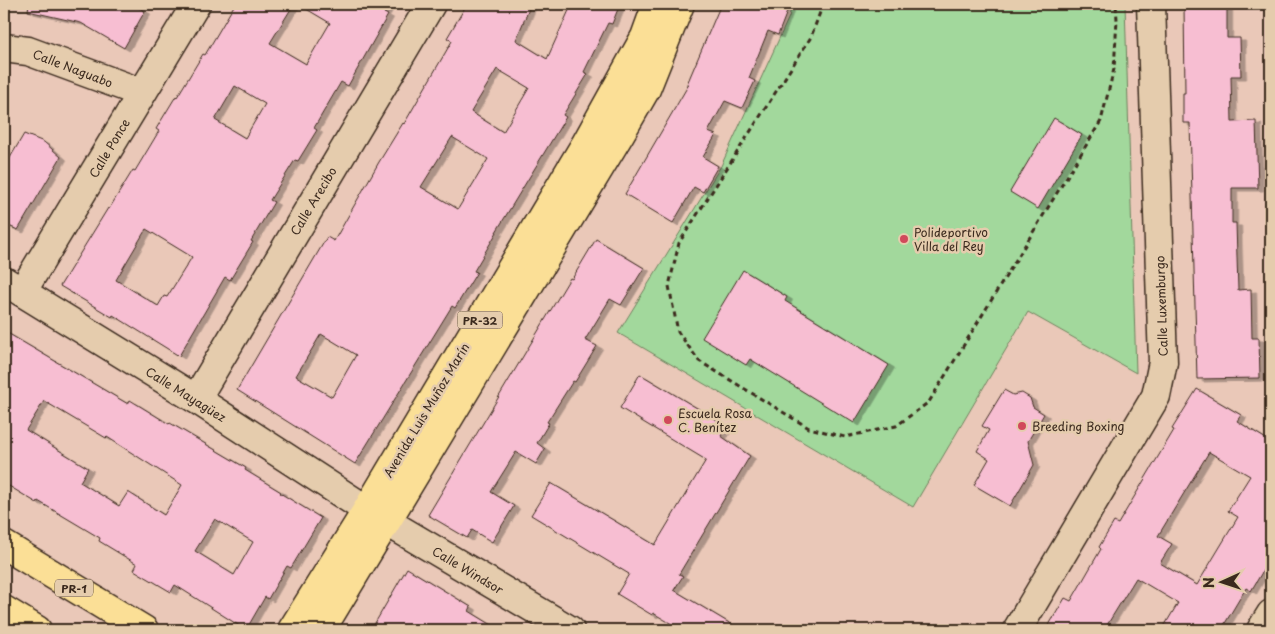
<svg xmlns="http://www.w3.org/2000/svg" width="1275" height="634" font-family="'Playpen Sans',sans-serif">
	<defs>
		<filter id="shadow"><feDropShadow dx="5.5" dy="3" stdDeviation="0" flood-color="#0004"/></filter>
	</defs>
	<rect width="100%" height="100%" fill="#eac8b8"/>
	<filter id="ink" filterUnits="userSpaceOnUse"><feTurbulence type="fractalNoise" baseFrequency=".02" numOctaves="2"/><feDisplacementMap in="SourceGraphic" scale="10" xChannelSelector="R" yChannelSelector="G"/><feConvolveMatrix kernelMatrix="1 2 1 2 8 2 1 2 1" color-interpolation-filters="sRGB"/></filter>
	<g filter="url(#ink)">
		<path fill="#a2d89c" stroke="#6e815d" d="M792,4H1125L1136,373L1028,312L913,507L618,333L721,166L789,17Z"/>
		<g fill="#f7bed2" stroke="#3b2a1e" fill-rule="evenodd" filter="url(#shadow)">
			<path d="M29,4H132L145,11L124,48L81,23L28,11Z"/>
			<path d="M235,4H294L270,43L306,64L330,23L298,4H389L384,13L388,15L348,86L341,82L314,128L317,130L298,161L295,160L270,200L274,202L251,241L253,242L230,280L225,277L179,356L113,315L112,317L60,286L108,208L109,209L133,170L135,171L159,131L156,129L176,96L177,97L203,54L205,55ZM235,86L265,104L245,138L215,120ZM146,229L192,257L167,297L164,296L158,306L116,280Z"/>
			<path d="M467,4H531L516,40L547,59L570,8L562,4H620L612,24L608,23L584,72L588,74L563,115L566,117L496,232H497L474,271L477,272L455,308L452,306L355,464L237,390L327,237L334,241L379,162L403,123L404,124L452,41L447,38ZM497,69L529,88L503,132L471,112ZM452,137L488,159L458,209L421,187ZM321,334L356,355L332,397L296,376Z"/>
			<path d="M721,4H790L778,35L768,31L749,78L755,81L742,108L725,101L708,132L716,135L703,157L718,166L703,192L694,187L673,223L625,194L689,84H687Z"/>
			<path d="M1184,4H1227V38H1240L1241,76H1231L1232,122L1256,121L1258,188H1232V223H1236L1238,290L1251,289L1252,338H1259L1260,378L1197,379L1190,123H1183V93H1185Z"/>
			<path d="M1054,118L1082,135L1038,209L1010,192Z"/>
			<path d="M24,134L44,142L61,157L18,230L4,224V168Z"/>
			<path d="M596,239L644,268L621,305L610,299L585,340L597,346L575,382L573,381L547,422L549,423L537,443L545,449L536,464L516,452L491,492L514,506L492,542L472,530L467,538L428,515L570,278L572,279Z"/>
			<path d="M743,270L787,297L785,301L889,365L854,423L750,359L746,365L702,338Z"/>
			<path d="M4,331L128,404L130,400L169,424L170,423L246,468L245,470L281,492L280,493L321,518L291,568L287,566L268,599L265,597L246,630L175,585L171,592L134,570L137,564L99,541L100,538L38,501L37,503L4,483ZM44,401L106,438L107,437L182,485L164,515L128,492L119,506L80,482L88,468L26,430ZM215,519L253,542L234,575L195,551Z"/>
			<path d="M640,374L727,426L721,436L750,456L679,574L683,576L674,590L741,630H682L653,613L652,615L617,594L629,574L531,515L551,483L655,545L706,460L620,408Z"/>
			<path d="M1197,389L1241,415L1237,421L1271,442V557L1251,591L1246,588L1221,630H1162L1178,603L1136,578L1104,630H1046L1065,598L1071,601L1101,549L1099,547L1114,522L1118,524L1174,430L1172,429ZM1209,452L1250,476L1228,511L1238,517L1197,585L1160,563L1172,544L1158,536Z"/>
			<path d="M1004,390L1013,395L1022,393L1030,398L1033,407L1044,414L1028,441L1034,465L1010,506L974,485L989,459L977,451L989,430L982,426Z"/>
			<path d="M407,568L471,607L469,611L500,630H371Z"/>
		</g>
		<g fill="none" stroke-linecap="round" stroke-linejoin="round">
			<defs>
				<g id="minor">
					<path d="M4,48L28,51L142,93"/>
					<path d="M4,281L196,399L367,510L570,630"/>
					<path d="M22,292L196,4"/>
					<path d="M196,399L431,4"/>
					<path d="M1017,630L1156,396L1163,362L1151,4"/>
					<path d="M1261,630L1271,614"/>
				</g>
				<g id="major">
					<path d="M4,545L144,630"/>
					<path d="M4,610L37,630"/>
					<path d="M292,630L367,510L585,145L645,37L657,4"/>
					<path d="M321,630L620,134L646,89L680,4"/>
				</g>
			</defs>
			<use href="#minor" stroke="#3b2a1e" stroke-width="31"/>
			<use href="#major" stroke="#3b2a1e" stroke-width="31"/>
			<path stroke="#3b2a1e" stroke-width="3" stroke-dasharray="5 4" stroke-linecap="butt" d="M823,4L811,37L679,243L669,286L678,332L699,361L809,428L845,437L896,426L929,402L1101,121L1114,69L1117,20L1116,4"/>
			<use href="#minor" stroke="#e5ccad" stroke-width="28"/>
			<use href="#major" stroke="#fbdf96" stroke-width="28"/>
		</g>
	</g>
	<g fill="#d1495b" stroke="#e5ccad" stroke-width="2">
		<circle cx="904" cy="239" r="5"/>
		<circle cx="668" cy="420" r="5"/>
		<circle cx="1022" cy="426" r="5"/>
	</g>
	<g text-anchor="middle" dominant-baseline="central" stroke-width="5" stroke-linejoin="round" paint-order="stroke">
		<g fill="#e5ccad" stroke="#6e5b49" stroke-width="1">
			<rect x="457.5" y="311.5" width="45" height="17" rx="4"/>
			<rect x="55" y="579.5" width="38" height="17" rx="4"/>
		</g>
		<g font-size="11" font-weight="bold" fill="#3b2a1e">
			<text x="480" y="320">PR-32</text>
			<text x="74" y="588">PR-1</text>
		</g>
		<g font-size="12" fill="#3b2a1e" stroke="#e5ccad">
			<text transform="translate(73 68) rotate(21)">Calle Naguabo</text>
			<text transform="translate(109 148) rotate(-59)">Calle Ponce</text>
			<text transform="translate(313 201) rotate(-59)">Calle Arecibo</text>
			<text transform="translate(1161 306) rotate(-92)">Calle Luxemburgo</text>
			<text transform="translate(186 394) rotate(32)">Calle Mayagüez</text>
			<text transform="translate(426 410) rotate(-59)">Avenida Luis Muñoz Marín</text>
			<text transform="translate(468 570) rotate(31)">Calle Windsor</text>
		</g>
		<g font-size="12" fill="#3b2a1e" stroke="#e5ccad" text-anchor="start">
			<text x="914" y="232">Polideportivo<tspan x="914" dy="14">Villa del Rey</tspan></text>
			<text x="678" y="413">Escuela Rosa<tspan x="678" dy="14">C. Benítez</tspan></text>
			<text x="1032" y="426">Breeding Boxing</text>
		</g>
	</g>
	<rect width="1275" height="634" fill="none" stroke="#e5ccad" stroke-width="20"/>
	<rect x="10" y="10" width="1255" height="614" fill="none" stroke="#3b2a1e" stroke-width="2" filter="url(#ink)"/>
	<g transform="translate(1222 582) rotate(267)" stroke="#e5ccad" stroke-width="4" paint-order="stroke">
	<path d="M0-4L9 19L0 12L-9 19Z" fill="#3b2a1e"/>
	<text y="-8" font-size="14" font-weight="bold" text-anchor="middle" fill="#3b2a1e">N</text>
	</g>
</svg>
